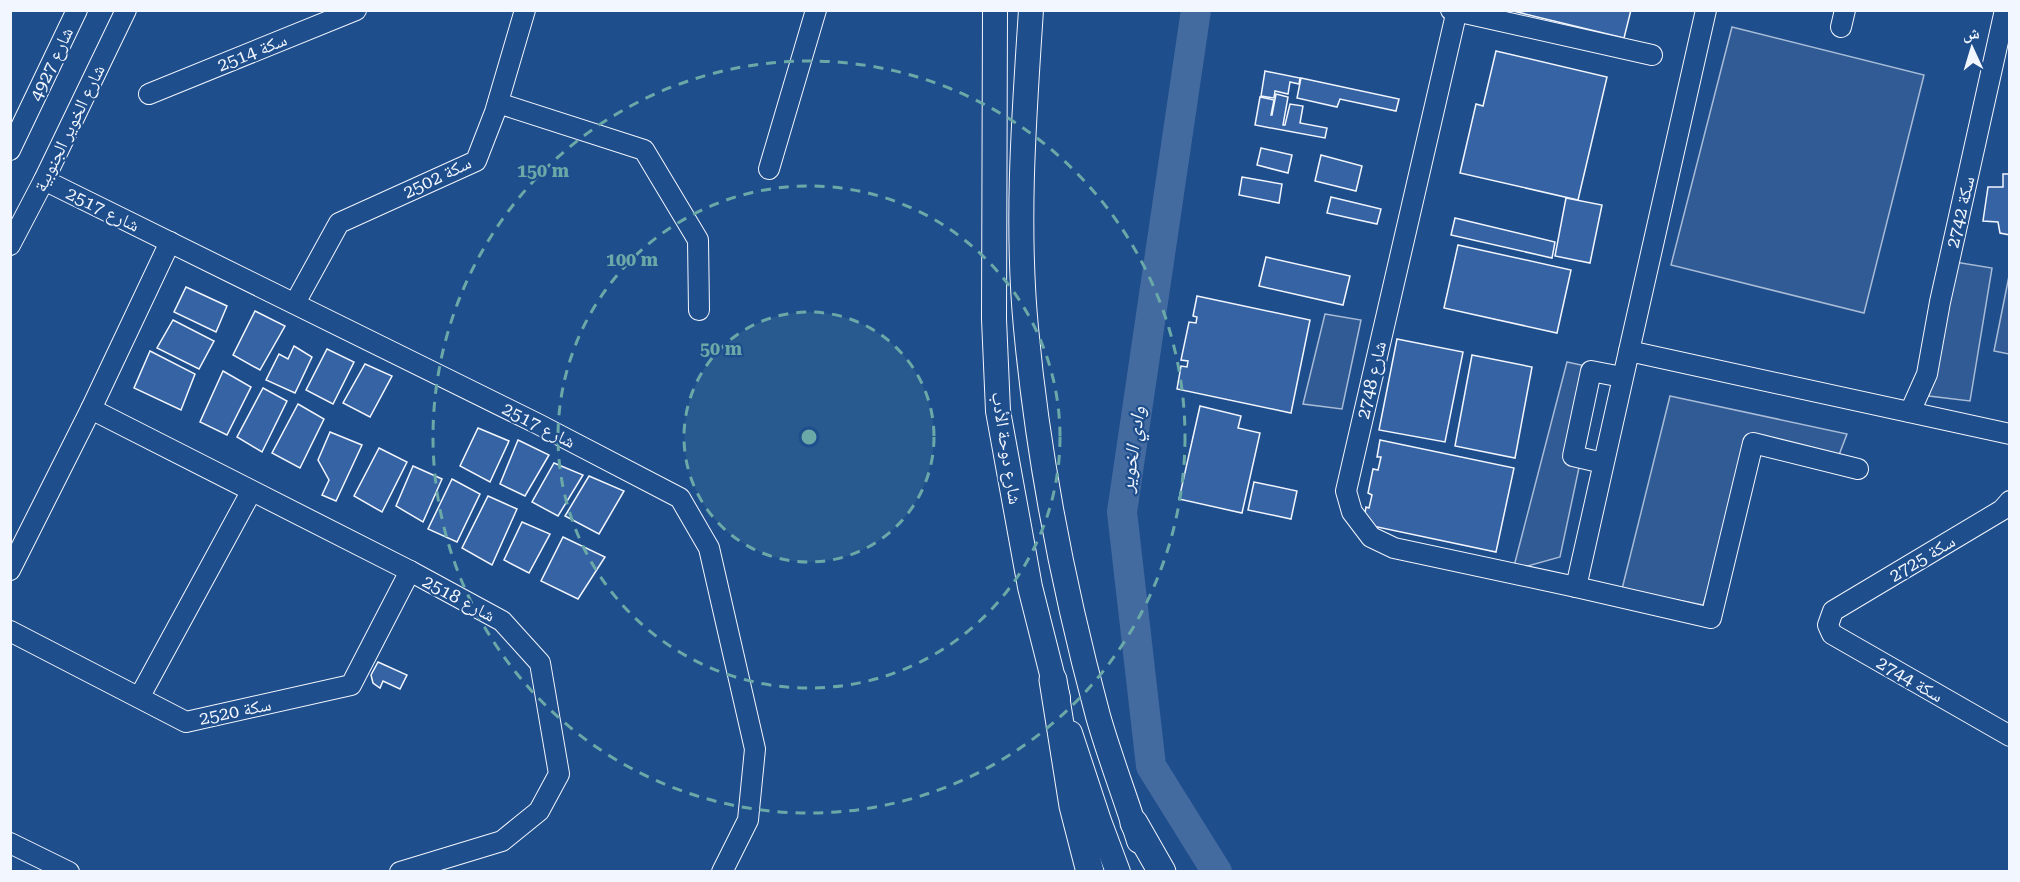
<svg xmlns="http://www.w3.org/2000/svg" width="2020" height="882" font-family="'Roboto Serif','Noto Naskh Arabic',serif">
	<rect width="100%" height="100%" fill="#1f4e8c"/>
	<g fill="#305b95" stroke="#a8bbd7" stroke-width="1.5">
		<path d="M1732,27L1924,75L1864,313L1671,265Z"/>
		<path d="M1955,262L1992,268L1970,401L1929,396Z"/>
		<path d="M2009,276L2010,354H2009L1994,351Z"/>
		<path d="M1325,314L1361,320L1342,409L1303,404Z"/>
		<path d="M1567,362L1600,369L1560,557L1513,570Z"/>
		<path d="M1670,396L1847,434L1834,468L1753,443L1703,605L1622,589Z"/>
	</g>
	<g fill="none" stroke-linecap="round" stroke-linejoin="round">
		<path stroke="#446ba0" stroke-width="30" d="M1196,10L1122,512L1151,766L1217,872"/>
	</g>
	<g fill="#3563a3" stroke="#f2f6ff" stroke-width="1.5">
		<path d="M1509,10H1631L1624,38Z"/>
		<path d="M1496,51L1607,77L1578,200L1460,173L1476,104L1483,106Z"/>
		<path d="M1265,71L1300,78L1299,84L1290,82L1288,94L1275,91L1274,98L1261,96Z"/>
		<path d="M1301,78L1399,99L1396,111L1340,99L1337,107L1297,98Z"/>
		<path d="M1276,94L1288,97L1283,125H1285L1290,104L1303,106L1300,123L1327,128L1325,138L1255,125L1260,97L1274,100L1271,115H1272Z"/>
		<path d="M1261,148L1292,155L1288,173L1257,165Z"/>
		<path d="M1321,155L1362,166L1356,191L1315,181Z"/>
		<path d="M2003,174H2010V235L2000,233L1998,222L1983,221L1988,187H2003Z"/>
		<path d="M1242,177L1282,184L1279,203L1239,195Z"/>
		<path d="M1331,197L1381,209L1377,224L1327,213Z"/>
		<path d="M1566,198L1602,205L1590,263L1555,256Z"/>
		<path d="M1455,218L1555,242L1552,258L1451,235Z"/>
		<path d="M1458,245L1571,270L1557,333L1444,308Z"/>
		<path d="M1266,257L1350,276L1343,305L1259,286Z"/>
		<path d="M186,287L227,306L216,332L174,312Z"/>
		<path d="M1197,296L1310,320L1291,413L1177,389L1181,366L1187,367L1188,361L1181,360L1189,322L1196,323L1197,317L1193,316Z"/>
		<path d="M255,311L285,326L260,370L233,355Z"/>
		<path d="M173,320L214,341L199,369L157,348Z"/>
		<path d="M1397,339L1463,352L1445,442L1379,430Z"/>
		<path d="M294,346L312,357L295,393L266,380L279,354L288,359Z"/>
		<path d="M327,349L354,362L333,404L306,390Z"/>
		<path d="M150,351L195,374L181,410L134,388Z"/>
		<path d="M1472,355L1532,367L1515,458L1455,446Z"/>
		<path d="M365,364L392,376L370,417L343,403Z"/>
		<path d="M223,371L251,387L227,435L200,422Z"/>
		<path d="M263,388L287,401L262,452L237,437Z"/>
		<path d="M298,404L324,419L300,468L272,453Z"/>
		<path d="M1200,406L1241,416L1238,428L1260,433L1242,513L1179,499Z"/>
		<path d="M478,428L509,441L490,482L460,466Z"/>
		<path d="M330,432L362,445L336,501L322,495L329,480L318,460Z"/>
		<path d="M518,440L549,455L525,496L500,484Z"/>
		<path d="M1380,440L1514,468L1496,552L1363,524L1366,507L1369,508L1372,495L1368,493L1373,469L1378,470L1381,457H1377Z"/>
		<path d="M379,448L407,462L382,512L354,496Z"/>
		<path d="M554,463L583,475L558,516L532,502Z"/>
		<path d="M413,466L442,479L423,522L396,506Z"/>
		<path d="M589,476L624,491L599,534L565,516Z"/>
		<path d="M452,479L480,494L457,542L428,529Z"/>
		<path d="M1254,482L1297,491L1291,519L1248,510Z"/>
		<path d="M488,496L517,509L492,565L462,548Z"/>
		<path d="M522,522L550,534L529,573L504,560Z"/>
		<path d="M563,537L605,557L578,599L541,581Z"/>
		<path d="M378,662L407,675L400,689L383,681L380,688L373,683L371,675Z"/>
	</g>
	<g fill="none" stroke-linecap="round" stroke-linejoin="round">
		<defs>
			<g id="minor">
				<path d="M1451,10L1652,55"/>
				<path d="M1457,10L1346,491L1352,512L1371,537L1394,548L1576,587L1711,618L1753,443L1858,469"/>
				<path d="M1841,27L1845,10"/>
				<path d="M149,94L356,10"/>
				<path d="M498,103L644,150L698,240L699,310"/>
				<path d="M10,150L77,10"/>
				<path d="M769,169L816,10"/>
				<path d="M44,180L538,424L680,498L709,548L755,749L748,820L722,872"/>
				<path d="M10,245L44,180L126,10"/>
				<path d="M295,303L339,223L476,161L495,112L525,10"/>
				<path d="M1629,351L1706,10"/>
				<path d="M91,409L410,571L502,621L540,663L559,774L539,811L502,841L400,872"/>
				<path d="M1910,412L1927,374L1940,302L2005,10"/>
				<path d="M1603,463L1573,456L1591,371L1622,377"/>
				<path d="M2010,501L2002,510L1833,611L1828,625L1832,634L2010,736"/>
				<path d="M10,570L91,409L170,242"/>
				<path d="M1576,587L1629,351L2010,434"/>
				<path d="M10,631L186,722L351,685L410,571"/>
				<path d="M140,696L251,492"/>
				<path d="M10,843L69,872"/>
			</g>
			<g id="major">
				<path d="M995,10L994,319L998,411L1030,587L1058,698"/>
				<path d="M1031,10C1024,116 1016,223 1026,328C1038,458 1064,590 1098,716C1110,758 1126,799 1139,841"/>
				<path d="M1070,733L1099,821L1118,872"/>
			</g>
			<g id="highway">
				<path d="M1053,680L1073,806L1090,872"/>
				<path d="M1134,823L1162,872"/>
			</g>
		</defs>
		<use href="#minor" stroke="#f2f6ff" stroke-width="22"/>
		<use href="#major" stroke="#f2f6ff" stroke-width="26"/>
		<use href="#highway" stroke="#f2f6ff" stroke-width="29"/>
		<use href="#minor" stroke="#1f4e8c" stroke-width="20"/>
		<use href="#major" stroke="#1f4e8c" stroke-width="24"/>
		<use href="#highway" stroke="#1f4e8c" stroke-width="27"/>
	</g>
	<circle cx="809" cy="437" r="125" fill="#6aa9a8" fill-opacity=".12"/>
	<g fill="none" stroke="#6aa9a8" stroke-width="3" stroke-dasharray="10 8">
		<circle cx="809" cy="437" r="125"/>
		<circle cx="809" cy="437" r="251"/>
		<circle cx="809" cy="437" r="376"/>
	</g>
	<g text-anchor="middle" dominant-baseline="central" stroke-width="4.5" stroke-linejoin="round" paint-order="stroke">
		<g font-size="18" fill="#f2f6ff" stroke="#1f4e8c">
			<text transform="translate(252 52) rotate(-22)">سكة 2514</text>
			<text transform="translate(51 64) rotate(-65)">شارع 4927</text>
			<text transform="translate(69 128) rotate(-64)">شارع الخوير الجنوبية</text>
			<text transform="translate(437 177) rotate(-26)">2502 سكة</text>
			<text transform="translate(103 209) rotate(26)">2517 شارع</text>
			<text transform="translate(1960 212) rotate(-77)">سكة 2742</text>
			<text transform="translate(1371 380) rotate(-77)">شارع 2748</text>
			<text transform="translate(539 425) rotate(27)">2517 شارع</text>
			<text transform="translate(1007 448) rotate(81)">شارع دوحة الأدب</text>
			<text transform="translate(1922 558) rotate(-31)">سكة 2725</text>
			<text transform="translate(459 598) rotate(28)">2518 شارع</text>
			<text transform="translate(1910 679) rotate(30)">سكة 2744</text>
			<text transform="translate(235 711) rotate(-12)">سكة 2520</text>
		</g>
		<g font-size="20" font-style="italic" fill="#f2f6ff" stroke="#1f4e8c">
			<text transform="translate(1132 449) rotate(-82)">وادي الخوير</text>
		</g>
	</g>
	<circle cx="809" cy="437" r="9" fill="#6aa9a8" stroke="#1f4e8c" stroke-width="3"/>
	<g font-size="18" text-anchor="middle" font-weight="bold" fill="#6aa9a8" stroke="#1f4e8c" stroke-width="4.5" stroke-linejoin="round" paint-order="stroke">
		<text x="543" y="177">150 m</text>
		<text x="632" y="266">100 m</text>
		<text x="721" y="355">50 m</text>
	</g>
	<rect width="2020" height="882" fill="none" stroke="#f2f6ff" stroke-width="24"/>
	<g transform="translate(1972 48) rotate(356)" stroke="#1f4e8c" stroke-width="4.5" paint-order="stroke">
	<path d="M0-4.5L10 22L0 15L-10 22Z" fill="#f2f6ff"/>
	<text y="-9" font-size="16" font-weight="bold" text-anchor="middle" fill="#f2f6ff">ش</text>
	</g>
</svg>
